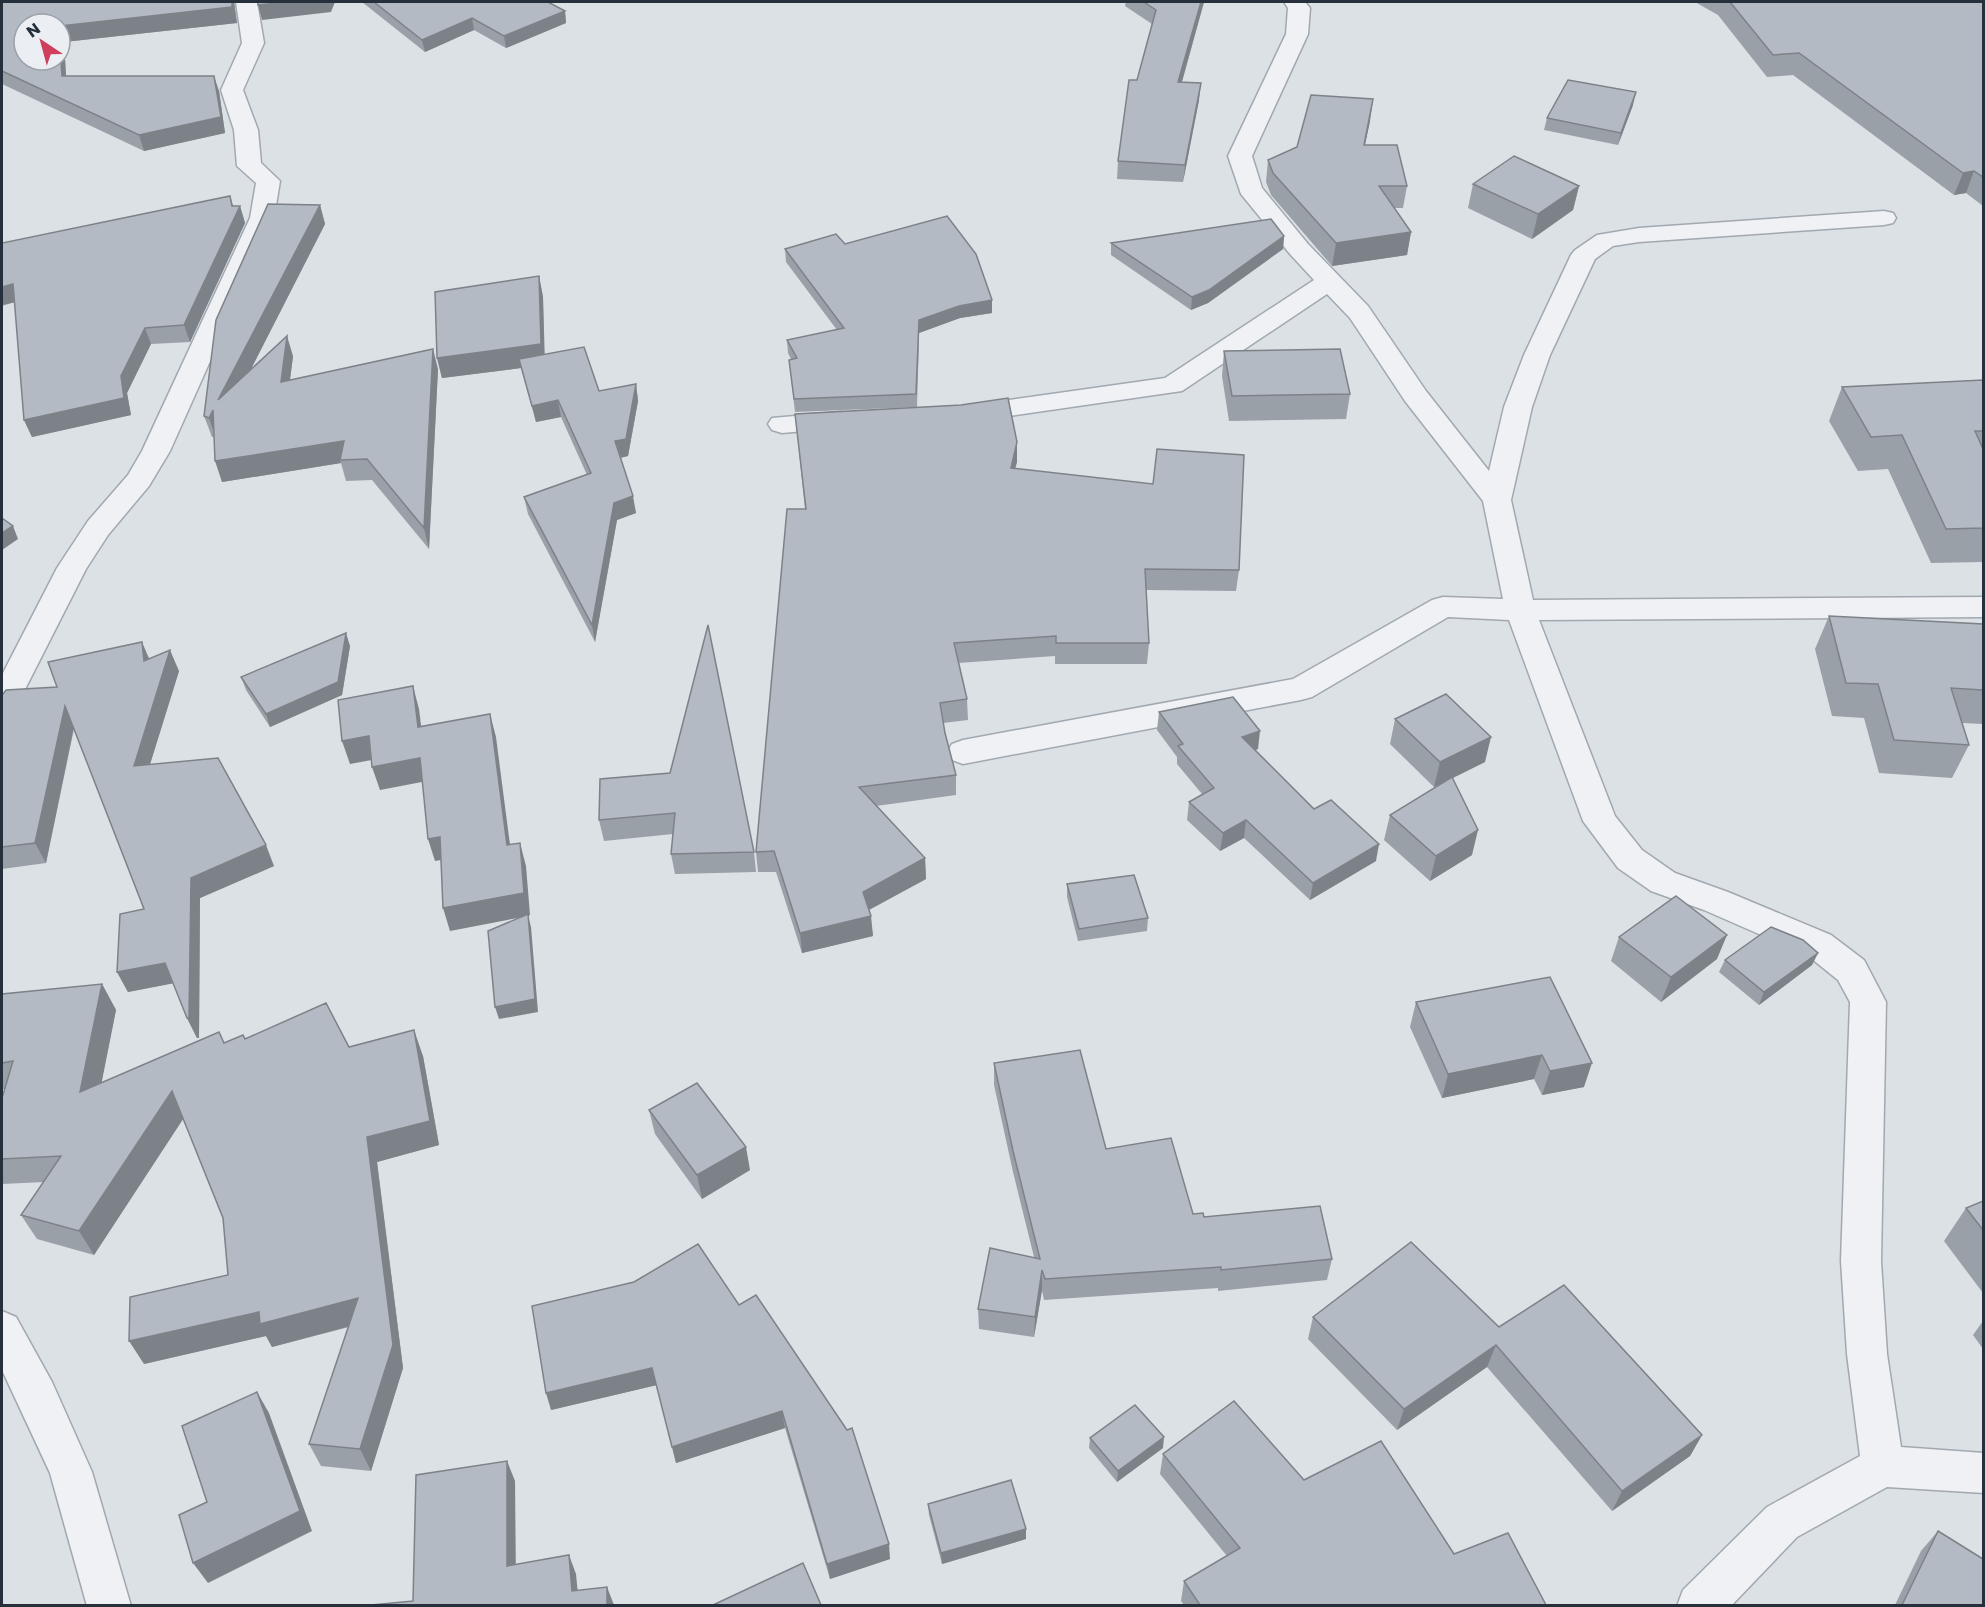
<svg xmlns="http://www.w3.org/2000/svg" width="1985" height="1607" font-family="Poppins,sans-serif">
	<rect width="100%" height="100%" fill="#dce1e6"/>
	<g fill="none" stroke-linecap="round" stroke-linejoin="round">
		<defs>
			<g id="minor">
				<path d="M236,2H257L264,43L243,90L258,130L261,163L280,181L274,218L170,451L149,486L108,535L86,569L13,713L2,716V675L57,568L88,521L128,475L142,451L250,218L256,183L237,166L234,130L221,90L242,43Z"/>
				<path d="M1284,2H1305L1310,8L1308,34L1252,156L1262,188L1308,244L1368,306L1426,391L1489,471L1504,407L1524,355L1571,255L1575,250L1597,235L1639,228L1884,211L1893,213L1896,218L1893,223L1884,225L1639,242L1613,246L1595,259L1550,355L1532,407L1511,500L1533,600L1984,597V617L1539,620L1615,816L1642,850L1675,873L1728,892L1831,935L1864,960L1886,1002L1881,1261L1887,1354L1901,1447L1984,1453V1493L1887,1487L1797,1537L1731,1606H1677L1683,1590L1767,1507L1860,1456L1847,1354L1841,1261L1850,1002L1838,980L1807,955L1704,910L1651,891L1618,868L1583,821L1509,620L1448,617L1312,697L1301,700L963,764L952,760L947,752L952,744L963,740L1293,679L1432,600L1443,597L1503,599L1483,501L1405,401L1350,318L1327,294L1182,391L967,422L957,420L953,414L957,408L967,406L1165,378L1314,280L1290,254L1241,194L1228,156L1286,34L1288,8Z"/>
				<path d="M841,412L851,415L855,421L851,427L782,433L772,430L768,424L772,418Z"/>
				<path d="M2,1311L16,1317L52,1382L92,1472L131,1606H87L50,1473L2,1370Z"/>
			</g>
		</defs>
		<use href="#minor" stroke="#a2a8b0" stroke-width="3"/>
		<use href="#minor" fill="#eff1f5" fill-rule="evenodd"/>
	</g>
	<g fill="#9aa0a8">
		<path d="M2,2H234L237,23L64,42L66,76L219,91L225,133L144,151L2,84Z"/>
		<path d="M362,2H548L565,11L566,23L506,48L474,30L425,52Z"/>
		<path d="M1126,2H1204L1182,82L1199,100L1183,182L1117,179L1118,161L1137,80L1152,24L1125,6Z"/>
		<path d="M1695,2H1983V206L1966,193L1954,195L1793,75L1767,77L1718,15Z"/>
		<path d="M1633,105L1618,145L1544,130L1547,118Z"/>
		<path d="M1370,121L1365,145L1407,186L1403,208H1394L1411,232L1407,255L1332,266L1271,195L1266,182L1268,160Z"/>
		<path d="M1473,184L1579,186L1573,210L1532,239L1468,208Z"/>
		<path d="M320,205L325,224L251,369L293,356L290,380L438,369L429,549L372,480L346,481L341,463L222,482L214,437H212L204,416Z"/>
		<path d="M233,206H240L245,223L190,342L151,344L127,393L131,415L32,437L24,420L15,302L2,306V243Z"/>
		<path d="M1284,236L1283,249L1208,303L1191,310L1111,255V243Z"/>
		<path d="M845,244L992,313L960,318L919,333L917,407L795,412L789,360L791,359L788,353L787,340L837,330L786,262L785,249Z"/>
		<path d="M539,276L543,297L544,354L599,391L636,384L638,401L628,456L621,458L636,513L617,520L595,642L528,514L524,497L587,475L561,417L536,422L521,368L442,378L437,358Z"/>
		<path d="M1224,351L1350,394L1346,419L1229,421L1222,376Z"/>
		<path d="M1983,380V562L1931,563L1888,469L1858,471L1829,421L1842,387Z"/>
		<path d="M795,414L1017,462L1015,468L1239,570L1236,591L1146,590L1149,643L1147,664H1055V656L958,663L967,699L968,720L943,723L945,733L956,775V795L876,806L925,858L926,879L869,910L873,936L802,953L776,872H758L756,852L805,509Z"/>
		<path d="M1829,616L1983,624V724L1962,723L1969,745L1952,778L1879,773L1864,718L1832,716L1815,649Z"/>
		<path d="M350,646L342,695L270,727L246,690L241,677Z"/>
		<path d="M149,659L179,671L150,764L274,866L200,898L199,1038H197L187,1018L173,983L128,992L117,972L144,909L74,729L46,863L2,869V695L57,687Z"/>
		<path d="M1159,712L1258,749L1255,750L1314,809L1376,861L1310,900L1244,838L1220,851L1187,820L1189,802L1202,794L1177,764V757L1157,730Z"/>
		<path d="M1395,719L1485,762L1453,778L1472,855L1430,881L1384,840L1390,815L1444,782L1434,787L1390,744Z"/>
		<path d="M670,773L754,852L756,872L675,874L671,854L673,834L604,841L599,820Z"/>
		<path d="M1067,884L1148,918L1147,931L1078,941L1067,897Z"/>
		<path d="M1619,937L1717,959L1661,1002L1611,961Z"/>
		<path d="M1818,953L1812,965L1759,1005L1719,972L1725,960Z"/>
		<path d="M1550,977L1584,1087L1542,1095L1534,1079L1442,1098L1410,1027L1416,1002Z"/>
		<path d="M102,984L116,1010L101,1083L224,1043L245,1039L349,1047L423,1056L439,1145L377,1162L403,1368L371,1471L321,1466L309,1444L349,1327L272,1347L266,1336L144,1364L228,1275L223,1218L183,1119L94,1255L37,1239L21,1215L44,1182L2,1184V1098L5,1089H2V994Z"/>
		<path d="M994,1063L1106,1149L1193,1214L1332,1259L1327,1280L1218,1291V1288L1044,1300L1042,1290L1034,1337L979,1329L978,1309L1034,1257L1013,1172L994,1085Z"/>
		<path d="M649,1110L750,1170L702,1199L655,1134Z"/>
		<path d="M1983,1201V1293L1944,1241L1966,1208Z"/>
		<path d="M739,1305L847,1430L890,1559L830,1579L785,1428L676,1463L657,1385L551,1410Z"/>
		<path d="M1313,1317L1499,1327L1702,1435L1690,1456L1612,1511L1487,1367L1397,1430L1308,1339Z"/>
		<path d="M1983,1321V1349L1973,1335Z"/>
		<path d="M1090,1438L1163,1448L1117,1482L1089,1448Z"/>
		<path d="M1163,1454L1304,1480L1454,1554L1546,1605H1184L1181,1601L1184,1581L1227,1556L1160,1474Z"/>
		<path d="M928,1504L1026,1529V1539L942,1564L929,1515Z"/>
		<path d="M1938,1531L1983,1605H1895L1921,1551Z"/>
	</g>
	<g fill="#7d8288">
		<path d="M232,2H234L237,23L64,42L67,92L62,76L60,26Z"/>
		<path d="M286,2H335L331,12L262,20L258,5Z"/>
		<path d="M1201,2H1204L1177,99L1178,82Z"/>
		<path d="M565,11L566,23L506,48L504,36Z"/>
		<path d="M472,18L474,30L425,52L422,40Z"/>
		<path d="M214,76L219,91L225,133L144,151L139,135Z"/>
		<path d="M1201,83L1199,100L1183,182L1185,165Z"/>
		<path d="M1636,92L1633,105L1618,145L1621,133Z"/>
		<path d="M1373,99L1370,121L1360,167L1364,145Z"/>
		<path d="M1974,171L1966,193L1954,195L1963,173Z"/>
		<path d="M1579,186L1573,210L1532,239L1538,214Z"/>
		<path d="M230,196L235,212L240,206L245,223L190,342L184,325L232,206Z"/>
		<path d="M320,205L325,224L225,420L218,400Z"/>
		<path d="M1411,232L1407,255L1332,266L1336,243Z"/>
		<path d="M1284,236L1283,249L1208,303L1191,310L1192,297Z"/>
		<path d="M539,276L543,297L545,365L519,359L521,368L442,378L437,358Z"/>
		<path d="M13,284L20,301L2,305V287Z"/>
		<path d="M992,300V313L960,318L919,333L917,407L919,320L959,306Z"/>
		<path d="M145,328L151,344L127,393L131,415L32,437L24,420L121,376Z"/>
		<path d="M287,336L293,356L287,403L281,382Z"/>
		<path d="M433,349L438,369L429,549L424,528Z"/>
		<path d="M636,384L638,401L628,456L618,458L615,441Z"/>
		<path d="M558,400L561,417L536,422L532,406Z"/>
		<path d="M213,410L216,438L209,418Z"/>
		<path d="M344,441L340,460L341,463L222,482L215,461Z"/>
		<path d="M1017,442V462L1010,488L1011,468Z"/>
		<path d="M633,496L636,513L617,520L595,642L592,625L614,503Z"/>
		<path d="M13,526L18,539L2,550V533Z"/>
		<path d="M346,633L350,646L342,695L270,727L266,714Z"/>
		<path d="M142,642L151,663L144,661Z"/>
		<path d="M170,650L179,671L143,787L134,766Z"/>
		<path d="M413,686L419,709L424,750L418,727Z"/>
		<path d="M65,706L74,726L46,863L35,843Z"/>
		<path d="M490,714L496,737L513,868L507,845Z"/>
		<path d="M1260,731L1258,749L1239,755L1242,737Z"/>
		<path d="M369,736L377,759L350,764L342,741Z"/>
		<path d="M1491,737L1485,762L1434,787L1440,762Z"/>
		<path d="M420,758L427,781L380,790L372,767Z"/>
		<path d="M1246,820L1244,838L1220,851L1223,833Z"/>
		<path d="M1478,830L1472,855L1430,881L1436,856Z"/>
		<path d="M440,837L447,859L435,861L428,839Z"/>
		<path d="M520,843L526,866L530,915L528,916L531,927L538,1012L499,1019L495,1007L528,916L450,931L443,908Z"/>
		<path d="M1379,844L1376,861L1310,900L1313,883Z"/>
		<path d="M266,845L274,866L200,898L199,1038H197L187,1018L191,878Z"/>
		<path d="M925,858L926,879L865,912L863,892Z"/>
		<path d="M871,916L873,936L802,953L800,933Z"/>
		<path d="M1727,935L1717,959L1661,1002L1671,977Z"/>
		<path d="M1818,953L1812,965L1759,1005L1764,992Z"/>
		<path d="M165,963L175,983L128,992L117,972Z"/>
		<path d="M102,984L116,1010L95,1116L80,1092Z"/>
		<path d="M414,1030L423,1056L439,1145L377,1162L403,1368L371,1471L360,1449L367,1137Z"/>
		<path d="M1542,1055L1534,1079L1442,1098L1448,1074Z"/>
		<path d="M1592,1063L1584,1087L1542,1095L1550,1071Z"/>
		<path d="M172,1091L185,1116L94,1255L79,1231Z"/>
		<path d="M746,1147L750,1170L702,1199L697,1175Z"/>
		<path d="M1042,1270V1290L1034,1337L1035,1317Z"/>
		<path d="M358,1298L369,1321L272,1347L266,1336L144,1364L129,1341L259,1312Z"/>
		<path d="M1496,1345L1487,1367L1397,1430L1404,1409Z"/>
		<path d="M652,1368L657,1385L551,1410L546,1393Z"/>
		<path d="M257,1392L269,1413L312,1531L208,1583L193,1563Z"/>
		<path d="M782,1411L785,1428L676,1463L672,1447Z"/>
		<path d="M1702,1435L1690,1456L1612,1511L1622,1491Z"/>
		<path d="M1164,1437L1163,1448L1117,1482L1118,1471Z"/>
		<path d="M507,1461L515,1481L516,1585L507,1566Z"/>
		<path d="M1026,1529V1539L942,1564L941,1553Z"/>
		<path d="M889,1544L890,1559L830,1579L827,1564Z"/>
		<path d="M569,1555L576,1574L579,1605L572,1591Z"/>
		<path d="M607,1587L614,1605H607Z"/>
	</g>
	<g fill="#b3bac3" stroke="#7d8288" stroke-width="1.5">
		<path d="M2,2H232V7L60,26V24H24V60H60V47L62,76H214L221,117L139,135L2,71Z"/>
		<path d="M258,2H286L258,5Z"/>
		<path d="M374,2H548L565,11L504,36L472,18L422,40Z"/>
		<path d="M1144,2H1201L1178,82L1201,83L1185,165L1118,161L1129,80H1137L1156,10Z"/>
		<path d="M1730,2H1983V177L1974,171L1963,173L1799,53L1773,55Z"/>
		<path d="M1568,80L1636,92L1621,133L1547,118Z"/>
		<path d="M1311,95L1373,99L1364,145H1397L1407,186H1379L1411,232L1336,243L1273,173L1268,160L1297,147Z"/>
		<path d="M1514,156L1579,186L1538,214L1473,184Z"/>
		<path d="M230,196L232,206H240L184,325L145,328L121,376L124,398L24,420L13,284L2,287V243Z"/>
		<path d="M268,204L320,205L218,400L287,336L281,382L433,349L424,528L367,459L340,460L344,441L215,461L213,410L209,418L204,416L216,320Z"/>
		<path d="M947,216L976,254L992,300L959,306L919,320L916,394L794,399L789,360L797,358L787,340L844,328L785,249L836,234L845,244Z"/>
		<path d="M1271,219L1284,236L1209,290L1192,297L1111,243Z"/>
		<path d="M539,276L541,344L437,358L435,292Z"/>
		<path d="M584,347L599,391L636,384L626,439L615,441L633,496L614,503L592,625L524,497L591,473L558,400L532,406L519,359Z"/>
		<path d="M1340,349L1350,394L1232,396L1224,351Z"/>
		<path d="M1983,380V431H1975L1983,449V528L1946,529L1902,435L1871,437L1842,387Z"/>
		<path d="M1008,398L1017,442L1011,468L1153,484L1157,449L1244,455L1239,570L1145,569L1149,643H1056V636L954,643L967,699L940,703L945,733L956,775L859,787L925,858L863,892L871,916L800,933L774,851L756,852L787,509H806L795,414L961,405Z"/>
		<path d="M2,518L13,526L2,533Z"/>
		<path d="M1829,616L1983,624V690L1951,688L1969,745L1894,740L1878,684L1846,683Z"/>
		<path d="M708,625L754,852L671,854L675,813L599,820L600,779L670,773Z"/>
		<path d="M346,633L338,682L266,714L241,677Z"/>
		<path d="M142,642L144,661L170,650L134,766L218,758L266,845L191,878L189,1018H187L165,963L117,972L120,914L144,909L65,706L35,843L2,847V695L3,694L6,690L57,687L48,662Z"/>
		<path d="M413,686L418,727L490,714L507,845L520,843L524,893L443,908L440,837L428,839L420,758L372,767L369,736L342,741L338,700Z"/>
		<path d="M1446,694L1491,737L1440,762L1395,719Z"/>
		<path d="M1233,697L1260,731L1242,737L1314,809L1331,800L1379,844L1313,883L1246,820L1223,833L1189,802L1214,788L1178,746L1183,744L1159,712Z"/>
		<path d="M1452,777L1478,830L1436,856L1390,815Z"/>
		<path d="M1134,875L1148,918L1079,929L1067,884Z"/>
		<path d="M1676,896L1727,935L1671,977L1619,937Z"/>
		<path d="M528,914L535,999L495,1007L488,931Z"/>
		<path d="M1771,927L1803,940L1818,953L1764,992L1725,960Z"/>
		<path d="M1550,977L1592,1063L1550,1071L1542,1055L1448,1074L1416,1002Z"/>
		<path d="M102,984L80,1092L219,1032L224,1043L243,1035L245,1039L326,1003L349,1047L414,1030L430,1121L367,1137L393,1345L360,1449L309,1444L358,1298L260,1324L259,1312L129,1341L130,1297L228,1275L223,1218L172,1091L79,1231L21,1215L61,1156L2,1159V1098L13,1061L2,1063V994Z"/>
		<path d="M1080,1050L1106,1149L1171,1138L1193,1214L1203,1213L1204,1217L1320,1206L1332,1259L1221,1270V1267L1045,1279L1042,1270L1035,1317L978,1309L990,1248L1040,1259L1013,1151L994,1063Z"/>
		<path d="M697,1083L746,1147L697,1175L649,1110Z"/>
		<path d="M1983,1201V1230L1966,1208Z"/>
		<path d="M1411,1242L1499,1327L1564,1285L1702,1435L1622,1491L1496,1345L1404,1409L1313,1317Z"/>
		<path d="M698,1244L739,1305L756,1295L847,1430L852,1428L889,1544L827,1564L782,1411L672,1447L652,1368L546,1393L532,1306L634,1282Z"/>
		<path d="M257,1392L300,1511L193,1563L179,1515L207,1502L182,1426Z"/>
		<path d="M1234,1401L1304,1480L1381,1441L1454,1554L1508,1533L1546,1605H1200L1184,1581L1240,1548L1163,1454Z"/>
		<path d="M1135,1405L1164,1437L1118,1471L1090,1438Z"/>
		<path d="M507,1461V1566L569,1555L572,1591L607,1587V1605H371L413,1601L416,1475Z"/>
		<path d="M1011,1480L1026,1529L941,1553L928,1504Z"/>
		<path d="M1938,1531L1983,1559V1605H1902Z"/>
		<path d="M803,1563L821,1605H713Z"/>
	</g>
	<rect width="1985" height="1607" fill="none" stroke="#262f3c" stroke-width="6"/>
	<g transform="translate(42 42) rotate(324)"><circle r="28" fill="#ebeff4" stroke="#9ca2aa" stroke-width="1.5"/>
	<path d="M0-4.5L10 22L0 15L-10 22Z" fill="#cd3f5c"/>
	<text y="-9" font-size="16" font-weight="bold" text-anchor="middle" fill="#262f3c">N</text>
	</g>
</svg>
